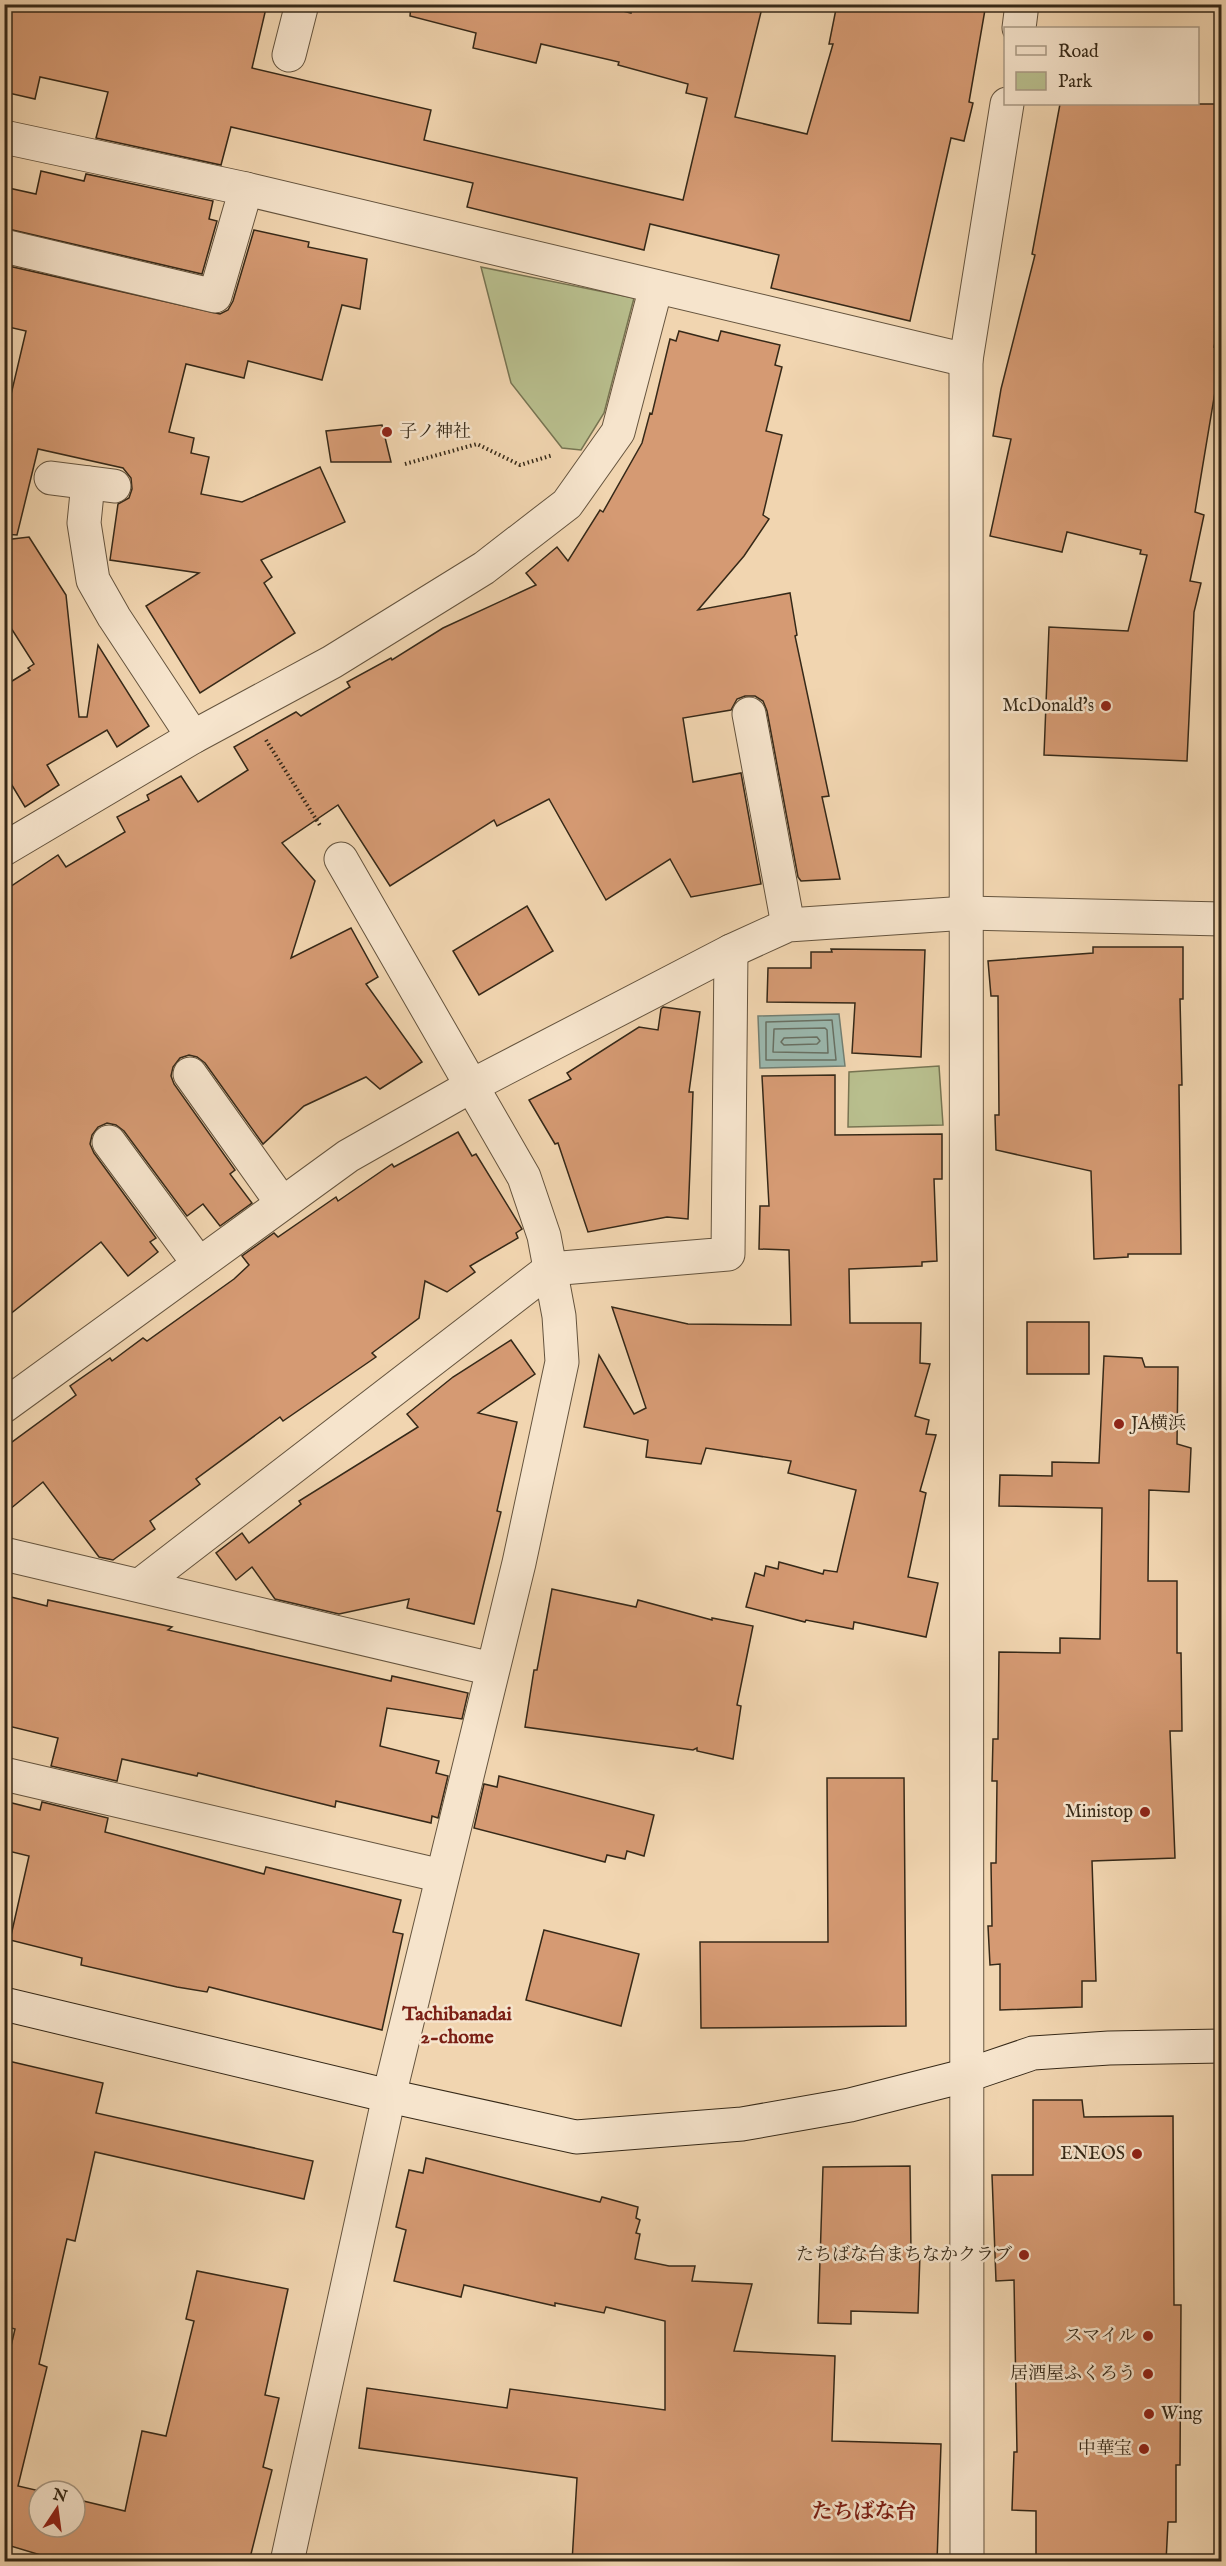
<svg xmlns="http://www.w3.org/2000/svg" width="1226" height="2566" font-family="'IM FELL English','Noto Serif JP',serif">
	<rect width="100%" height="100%" fill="#f1d5b0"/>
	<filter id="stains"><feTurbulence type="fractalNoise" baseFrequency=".00333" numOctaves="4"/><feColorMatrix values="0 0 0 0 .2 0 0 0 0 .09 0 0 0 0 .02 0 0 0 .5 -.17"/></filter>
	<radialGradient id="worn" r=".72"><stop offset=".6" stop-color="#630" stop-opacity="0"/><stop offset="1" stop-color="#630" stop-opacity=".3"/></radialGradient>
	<g fill="#b8be8d" stroke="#777452" stroke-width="1.5">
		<path d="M481,267L634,298L604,413L581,450L562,448L511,383Z"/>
		<path d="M939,1066L943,1125L848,1127L849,1072Z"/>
	</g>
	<path fill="#9bb8ae" stroke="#737f72" stroke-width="1.5" d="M839,1014L845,1066L760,1068L758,1016Z"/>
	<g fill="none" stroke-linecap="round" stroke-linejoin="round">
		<g stroke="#687063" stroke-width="1.5">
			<path d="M832,1020L836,1060H766V1022Z"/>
			<path d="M825,1028L827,1030L828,1053L773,1052L774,1029Z"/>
			<path d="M817,1037L820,1041L817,1044L784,1045L781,1042L784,1038Z"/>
		</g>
	</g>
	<g fill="#d59a73" stroke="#362918" stroke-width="1.5">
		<path d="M4,4H267L252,68L431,110L424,140L683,200L707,98L686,93L688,84L618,65L619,62L541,44L536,63L473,48L476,33L410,16L411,4H595L631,13L633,4H763L735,117L807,134L833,44H829L837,4H986L969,102L973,103L964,141L951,138L910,321L771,288L779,255L650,224L644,250L467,207L473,183L231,127L221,165L96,138L108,92L40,77L35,99L4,92Z"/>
		<path d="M1060,104H1221V314L1214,347L1221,348V381L1217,380L1195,512L1204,515L1190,581L1201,583L1194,612L1187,761L1044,755L1049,627L1128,631L1147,555L1140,554L1141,550L1067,532L1062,552L990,536L1011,439L993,436L1001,389L1035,255L1032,254Z"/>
		<path d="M41,171L84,181L86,174L213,201L209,219L217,221L202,274L4,228V187L36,194Z"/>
		<path d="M254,230L309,242L308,247L367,259L360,309L342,305L322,380L248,361L244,378L186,364L169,432L194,438L191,453L209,457L201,494L242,502L320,467L345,522L261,560L272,577L264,583L295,633L200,693L146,606L199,573L110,560L118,504L129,498L132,489L131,478L123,468L38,449L17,535L4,534V398L10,399L26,331L4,326V265L220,314L228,310L233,301Z"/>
		<path d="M679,331L718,341L721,331L780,345L775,365L782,367L766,431L782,435L763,515L769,519L744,556L698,610L790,593L797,635L795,636L829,796L822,797L840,879L801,881L798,877L767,711L763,701L755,696H745L737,699L731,710L683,718L693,782L741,773L761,884L691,897L670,859L606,900L549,799L497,826L494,820L390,886L338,805L282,843L315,881L291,958L351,928L378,977L366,984L422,1062L380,1089L366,1077L304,1106L263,1144L205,1063L197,1057L189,1055L180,1058L173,1067L171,1076L174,1084L235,1170L230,1174L252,1203L220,1226L203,1204L187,1216L124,1131L116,1125L107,1123L98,1127L92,1135L90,1144L94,1153L156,1238L150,1242L158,1252L128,1276L101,1242L4,1319V891L58,855L66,867L125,832L117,817L149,800L147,795L181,776L198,802L248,770L234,747L296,712L301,716L350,687L347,682L391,658L392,660L443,628L536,585L526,573L557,547L568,561L600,510L603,512L642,443L650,413L652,414L670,339L676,341Z"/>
		<path d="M382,425L391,462H331L326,431Z"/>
		<path d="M29,537L66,595L79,717H87L98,645L149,726L117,747L107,730L47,765L59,785L25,807L4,772V686L30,670L28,668L34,664L4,617V540Z"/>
		<path d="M527,906L553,951L479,995L453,951Z"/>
		<path d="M1093,947H1183V999H1180L1182,1085H1179L1181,1254H1128V1257L1094,1259L1091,1171L996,1150L995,1115H999L998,996H991L988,961L1093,953Z"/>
		<path d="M831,949L925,950L921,1057L852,1053L855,1003L767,1002L768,968H811V952H832Z"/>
		<path d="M663,1007L700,1012L689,1092H693L688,1219L667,1217L588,1232L558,1143L555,1144L529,1100L571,1079L567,1073L639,1027L658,1030L661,1009Z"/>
		<path d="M835,1075V1135L942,1134V1179H934L937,1261L922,1262V1266L849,1269L850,1323H921L920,1363L930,1364L915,1416L929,1420L926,1434L936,1435L920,1491L926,1493L908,1577L938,1583L926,1637L854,1622L853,1629L806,1620L805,1622L746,1607L755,1573L764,1576L766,1566L778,1569L779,1562L823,1574L824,1570L837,1572L856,1490L788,1473L791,1461L706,1448L701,1464L646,1457L648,1440L584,1427L599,1355L634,1414L646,1408L612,1307L688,1324L791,1325L789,1250L759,1249L760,1206H769L762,1076Z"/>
		<path d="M458,1132L472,1156L476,1154L522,1229L516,1233L518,1238L470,1266L475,1272L447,1292L425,1281L419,1318L372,1353L376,1357L283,1421L280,1417L196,1479L200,1484L150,1521L155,1529L113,1560L99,1557L43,1482L4,1514V1448L76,1395L70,1386L110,1358L112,1361L143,1338L147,1341L234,1279L249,1265L242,1256L274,1233L278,1237L336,1197L338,1201L392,1164L394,1167Z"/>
		<rect x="1027" y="1322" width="62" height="52"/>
		<path d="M511,1340L535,1374L478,1413L517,1422L497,1511L501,1512L474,1624L407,1608L409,1599L339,1614L275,1599L252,1567L236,1580L216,1553L242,1533L249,1543L301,1504L299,1501L418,1427L407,1414L453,1377Z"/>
		<path d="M1104,1356L1142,1358L1145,1367H1178L1177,1444L1191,1448L1189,1492L1149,1490L1148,1581H1177V1653H1181L1182,1731H1170L1175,1858L1092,1861L1096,1981H1082V2007L1000,2010V1964L990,1965L988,1926H992L991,1863H996L997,1781H992L993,1739H998L999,1652L1060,1653V1638L1100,1639L1102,1508L999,1506L1000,1475L1052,1476V1462L1099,1463Z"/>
		<path d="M552,1589L636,1607L638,1600L712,1620V1618L753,1626L737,1705L741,1706L733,1759L697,1751V1748L693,1750L525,1727L534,1670H537Z"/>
		<path d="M11,1597L47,1606L48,1600L172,1627L168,1630L391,1681L392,1676L468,1693L462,1719L387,1708L380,1746L439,1761L436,1773L448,1776L438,1818L432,1816L431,1823L336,1801L335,1807L198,1773L197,1776L122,1759L117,1781L51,1766L58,1738L4,1725V1623Z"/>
		<path d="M499,1776L654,1815L644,1856L627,1851L625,1859L607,1855L605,1862L474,1828L484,1784L497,1787Z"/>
		<path d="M827,1778H904L906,2026L701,2028L700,1942H828Z"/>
		<path d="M4,1801L40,1810L42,1802L108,1818L105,1832L264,1874L266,1867L401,1900L393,1932L403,1934L382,2030L209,1987L207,1992L177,1987L81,1965L82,1958L10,1940L29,1856L4,1850Z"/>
		<path d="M544,1930L639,1954L621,2026L526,2000Z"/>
		<path d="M4,2060L103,2083L96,2113L313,2161L304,2199L95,2152L75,2241L67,2239L39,2364L47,2367L18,2486L40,2491L39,2527H75V2499L125,2511L142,2431L166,2436L194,2321L186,2319L197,2271L288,2289L265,2395L279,2398L263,2467L272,2470L249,2562H43L44,2556L4,2544V2376L15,2329L4,2326Z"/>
		<path d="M1033,2100H1082L1084,2117L1173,2116L1174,2305H1181L1180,2465H1176V2522H1168L1166,2562H1036V2511L1012,2510L1014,2452H1017L1014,2280L996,2281L992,2175H1033Z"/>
		<path d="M426,2158L600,2202L602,2197L638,2207L636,2218L640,2220L636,2233L640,2234L635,2259L669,2266H695L692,2281L752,2284L734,2351L835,2356L832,2441L941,2444L937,2562H572L577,2478L359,2448L367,2388L507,2408L510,2389L665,2410V2321L606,2307L604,2313L555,2303V2306L464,2285L461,2297L394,2281L406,2230L396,2227L409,2170L423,2173Z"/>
		<path d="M910,2166L911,2253L920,2254L918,2313L851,2311V2324L818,2323L823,2167Z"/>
	</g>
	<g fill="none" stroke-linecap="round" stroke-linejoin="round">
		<defs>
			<g id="street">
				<path d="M1019,28L1022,4"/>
				<path d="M289,55L302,4"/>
				<path d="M4,137L246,189L966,360"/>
				<path d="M4,246L215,296L246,189"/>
				<path d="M51,478L114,486"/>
				<path d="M88,483L84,523L93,580L114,617L193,737"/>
				<path d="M749,714L788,925"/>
				<path d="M4,849L193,737L332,662L484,568L567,504L618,432L656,287"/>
				<path d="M190,1074L282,1203"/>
				<path d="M109,1142L199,1264"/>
				<path d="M4,1406L348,1156L473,1085L731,951L788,925L967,913L1222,919"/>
				<path d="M4,1554L492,1669"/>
				<path d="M140,1585L550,1269L728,1254L731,951"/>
				<path d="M4,1774L442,1876"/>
				<path d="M287,2562L389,2096L519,1563L562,1362L559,1316L544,1236L524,1177L341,859"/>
				<path d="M967,2562L966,360L1007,104"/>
			</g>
			<path id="secondary" d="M4,2004L389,2096L576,2137L742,2124L850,2105L968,2075L1033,2053L1109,2048L1222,2046"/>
		</defs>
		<use href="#street" stroke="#65543e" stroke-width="35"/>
		<use href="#secondary" stroke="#362918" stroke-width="35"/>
		<g stroke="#362918" stroke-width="4" stroke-dasharray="1.5 3" stroke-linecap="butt">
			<path d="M405,464L477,444L520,465L553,455"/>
			<path d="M266,740L321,827"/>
		</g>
		<use href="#street" stroke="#f6e4cc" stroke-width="33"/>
		<use href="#secondary" stroke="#f6e4cc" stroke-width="33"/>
	</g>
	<g fill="#8f2418" stroke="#f6e4cc" stroke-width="2">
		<circle cx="387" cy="432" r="6"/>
		<circle cx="1106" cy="706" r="6"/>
		<circle cx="1119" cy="1424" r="6"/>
		<circle cx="1145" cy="1812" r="6"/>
		<circle cx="1137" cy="2154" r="6"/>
		<circle cx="1024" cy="2255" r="6"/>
		<circle cx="1148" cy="2336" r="6"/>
		<circle cx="1148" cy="2374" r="6"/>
		<circle cx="1149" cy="2414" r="6"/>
		<circle cx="1144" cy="2449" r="6"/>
	</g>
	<g text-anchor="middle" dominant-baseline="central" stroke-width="5" stroke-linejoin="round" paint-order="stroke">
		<g font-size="18" fill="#362918" stroke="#f6e4cc" text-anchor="end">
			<text x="399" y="432" text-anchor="start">子ノ神社</text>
			<text x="1094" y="706">McDonald's</text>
			<text x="1131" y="1424" text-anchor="start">JA横浜</text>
			<text x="1133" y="1812">Ministop</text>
			<text x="1125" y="2154">ENEOS</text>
			<text x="1012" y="2255">たちばな台まちなかクラブ</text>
			<text x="1136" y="2336">スマイル</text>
			<text x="1136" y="2374">居酒屋ふくろう</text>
			<text x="1161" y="2414" text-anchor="start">Wing</text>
			<text x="1132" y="2449">中華宝</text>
		</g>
		<g font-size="20" font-weight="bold" fill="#7a1f14" stroke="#f6e4cc">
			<text x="457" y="2014">Tachibanadai<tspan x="457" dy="23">2-chome</tspan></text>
		</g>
		<g font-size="21" font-weight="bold" fill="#7a1f14" stroke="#f6e4cc">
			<text x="864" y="2512">たちばな台</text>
		</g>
	</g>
	<rect width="1226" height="2566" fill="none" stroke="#f1d5b0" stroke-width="24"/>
	<rect x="6" y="6" width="1214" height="2554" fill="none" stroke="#362918" stroke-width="3"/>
	<rect x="12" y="12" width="1202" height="2542" fill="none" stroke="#362918" stroke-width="1.5"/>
	<rect x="1004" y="27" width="195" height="78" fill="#f6e4cc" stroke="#a99984" stroke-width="1.5"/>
	<rect x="1016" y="46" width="30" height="9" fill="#f6e4cc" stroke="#a99984" stroke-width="1.5"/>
	<text x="1058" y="57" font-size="18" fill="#362918">Road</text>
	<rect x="1016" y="72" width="30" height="18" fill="#b8be8d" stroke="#a99984" stroke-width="1.5"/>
	<text x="1058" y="87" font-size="18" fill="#362918">Park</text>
	<g transform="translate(57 2509) rotate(13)"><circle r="28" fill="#f6e4cc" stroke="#a99984" stroke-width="1.5"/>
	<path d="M0-4.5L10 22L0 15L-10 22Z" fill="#8f2418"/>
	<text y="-9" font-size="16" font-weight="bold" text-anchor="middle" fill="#362918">N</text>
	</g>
	<rect width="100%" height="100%" filter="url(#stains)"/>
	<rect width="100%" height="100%" fill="url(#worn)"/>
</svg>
